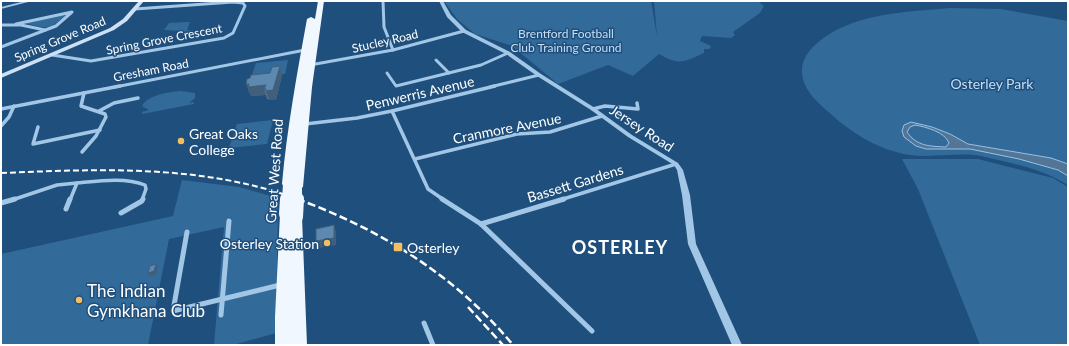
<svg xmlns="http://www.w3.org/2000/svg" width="1069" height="346" font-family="Lato,sans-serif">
	<rect width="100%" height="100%" fill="#1f4f7c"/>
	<g fill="#326a9a">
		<path d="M444,1H651L657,36L654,1H758L764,6L760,13L733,32L735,35L731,38L702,36L700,41L711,46L710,49H704V53C684,62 680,66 659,54L633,76L608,65L558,84L512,46L475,34L457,19Z"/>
		<path d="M950,8L1001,9L1068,21V185C1046,171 1020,165 994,159C988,158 980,155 974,155C948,153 921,160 896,152C873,146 851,132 833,116C823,107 811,98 805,85C799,70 802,58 813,47C847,13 905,12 950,8Z"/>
		<path d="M69,12C49,30 50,30 25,23Z"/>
		<path d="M186,22H190L187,30L195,31L183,35L181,31L164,30L169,23Z"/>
		<path d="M288,60L285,74L251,78L256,63Z"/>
		<path d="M180,91L195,93V98L189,103L194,102V104L142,114V112L149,110L142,106C148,95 168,92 180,91Z"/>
		<path d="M273,120L267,144L229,148L237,124Z"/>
		<path d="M902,159H978L1053,178L1068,187V345H980L918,189Z"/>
		<path d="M182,180L239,187L278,198L276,333L233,345H214L224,227L169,239L148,345H1V254L173,216Z"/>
	</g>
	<path fill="#537697" stroke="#95c2e8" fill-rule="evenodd" d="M911,122L932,127L950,134L968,144L1051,158L1068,164V176L1058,170L1019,159L970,149H926L916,146L904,137L902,131L904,125ZM915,125C926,127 945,132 949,143L946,147C931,146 917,147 907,132L910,127Z"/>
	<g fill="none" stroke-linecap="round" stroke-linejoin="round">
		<g stroke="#a2c6e6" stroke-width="3">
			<path d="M383,1L384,27L393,50"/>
			<path d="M1,25H21L45,30"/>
			<path d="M1,47L56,26L72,12L16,24"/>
			<path d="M52,55L91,61L224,38L233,33L245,6L243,3L233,2L135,9"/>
			<path d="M436,60L449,73"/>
			<path d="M310,65L393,50L464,31"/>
			<path d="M387,73L396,86L481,65L508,53"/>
			<path d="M115,87L305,50"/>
			<path d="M490,87L539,75"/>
		</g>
		<g stroke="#a2c6e6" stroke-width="3.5">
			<path d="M1,109L120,86"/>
			<path d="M593,109L605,106L638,109L637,103"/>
			<path d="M99,111L114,103L138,98"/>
			<path d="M392,111L428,189L444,200"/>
			<path d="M305,124L357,118L392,111L495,86"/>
			<path d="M1,126L9,117L14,106"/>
			<path d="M38,127L33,144L100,130"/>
			<path d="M82,152L96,136L106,117L105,114L81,106L84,93"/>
			<path d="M415,159L517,134L550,132L602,116"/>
			<path d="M12,200L57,185L77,183"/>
			<path d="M70,200L77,183C98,181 125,177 145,185L146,189L142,200"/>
			<path d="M560,200L676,164"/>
		</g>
		<g stroke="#a2c6e6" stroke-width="5">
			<path d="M442,199L481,224L592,331"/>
			<path d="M1,203L15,199"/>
			<path d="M66,209L70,199"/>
			<path d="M121,213L142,201L143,199"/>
			<path d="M481,224L564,199"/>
			<path d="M187,232L173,311L280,285"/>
			<path d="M221,315L229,221"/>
			<path d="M424,323L433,345"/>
		</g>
		<g fill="#a2c6e6" fill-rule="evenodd">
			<path d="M25,1H32L1,9V7Z"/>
			<path d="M439,1H443L451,15L466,30L510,52L541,74L595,108L632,135L678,163L683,170L690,195L696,244L742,345H732L688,244L682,195L677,170L674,165L628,137L591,110L537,76L506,54L462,32L447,17Z"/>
		</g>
		<path fill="#cce1f5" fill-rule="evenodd" d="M139,1H144L127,21L114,30L1,78V74L110,28L123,19Z"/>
		<g fill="#f1f7fe" fill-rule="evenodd">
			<path d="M318,1H324L312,87L303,187L297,191L293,190L291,187H284L282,184C287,128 297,74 307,19L311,17L315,19Z"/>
			<path d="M286,210L290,211L292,214H300L302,217L307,345H291V268V345H275V317L280,214L282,211Z"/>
		</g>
		<path stroke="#fff" stroke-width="2" stroke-dasharray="6 3" stroke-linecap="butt" d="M1,173C101,169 204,164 300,200"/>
		<g stroke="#fff" stroke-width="2.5" stroke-dasharray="8 3.5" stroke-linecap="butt">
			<path d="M297,199C380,229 456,276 513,345"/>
			<path d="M468,307L503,345"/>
		</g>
		<g stroke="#f1f7fe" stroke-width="10">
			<path d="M287,200L288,184"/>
			<path d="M297,200V187"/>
		</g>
		<g stroke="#f1f7fe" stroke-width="14">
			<path d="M286,214L287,199"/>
			<path d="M296,217L297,199"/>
		</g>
	</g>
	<path fill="#507596" d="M280,66L282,75L276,100H269L268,99H267L266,95L251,96L250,93H249L250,78L270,73Z"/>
	<g fill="#415f7a">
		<path d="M280,66L282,75L276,100H269L266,91V89H264L266,95L251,96L250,93H249L246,84H249L250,87Z"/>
		<path d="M334,225L336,232V245L319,248L316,241Z"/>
		<path d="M156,264L158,268L156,275L150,276L148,273Z"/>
	</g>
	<g fill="#5d88af" stroke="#415f7a">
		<path d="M280,66L273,90L266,91V89H264L266,85L248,87L249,84H246L247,79L250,78L251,75L270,73L272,67Z"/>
		<path d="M334,225V238L316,241V229Z"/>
		<path d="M156,264L154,271L148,273L150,266Z"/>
	</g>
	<g fill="#f4be62" stroke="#1f4f7c" stroke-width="1.5">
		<circle cx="181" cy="141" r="4"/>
		<circle cx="327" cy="243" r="4"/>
		<rect x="393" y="242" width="10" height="10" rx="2"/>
		<circle cx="79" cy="300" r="4"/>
	</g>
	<g text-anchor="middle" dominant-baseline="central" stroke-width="3" stroke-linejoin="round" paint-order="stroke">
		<g font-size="12" fill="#c5dff5" stroke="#1f4f7c">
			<text x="566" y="33">Brentford Football<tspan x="566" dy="14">Club Training Ground</tspan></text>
		</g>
		<g font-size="12" fill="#fff" stroke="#1f4f7c">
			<text transform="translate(60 39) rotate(-23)">Spring Grove Road</text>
			<text transform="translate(164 39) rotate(-11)">Spring Grove Crescent</text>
			<text transform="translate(385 41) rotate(-13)">Stucley Road</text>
			<text transform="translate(151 70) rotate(-11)">Gresham Road</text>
		</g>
		<g font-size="14" fill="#c5dff5" stroke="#1f4f7c">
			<text x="992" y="83">Osterley Park</text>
		</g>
		<g font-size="14" fill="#fff" stroke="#1f4f7c">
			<text transform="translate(420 93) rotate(-13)">Penwerris Avenue</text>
			<text transform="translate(507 128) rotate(-11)">Cranmore Avenue</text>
			<text transform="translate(642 128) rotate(33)">Jersey Road</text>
			<text transform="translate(274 171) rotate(-86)">Great West Road</text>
			<text transform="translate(575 183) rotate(-17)">Bassett Gardens</text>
		</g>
		<g font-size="14" fill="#fff" stroke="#1f4f7c" text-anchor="start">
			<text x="189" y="133">Great Oaks<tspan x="189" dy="16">College</tspan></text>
			<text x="319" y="243" text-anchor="end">Osterley Station</text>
			<text x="407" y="247">Osterley</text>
		</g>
		<g font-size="17" fill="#fff" stroke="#1f4f7c" text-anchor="start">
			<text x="87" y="290">The Indian<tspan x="87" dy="20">Gymkhana Club</tspan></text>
		</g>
		<g font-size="18" font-weight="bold" letter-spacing="1" fill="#fff" stroke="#1f4f7c">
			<text x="620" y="247">OSTERLEY</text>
		</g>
	</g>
	<rect width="1069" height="346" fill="none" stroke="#ffffff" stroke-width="4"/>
</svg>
